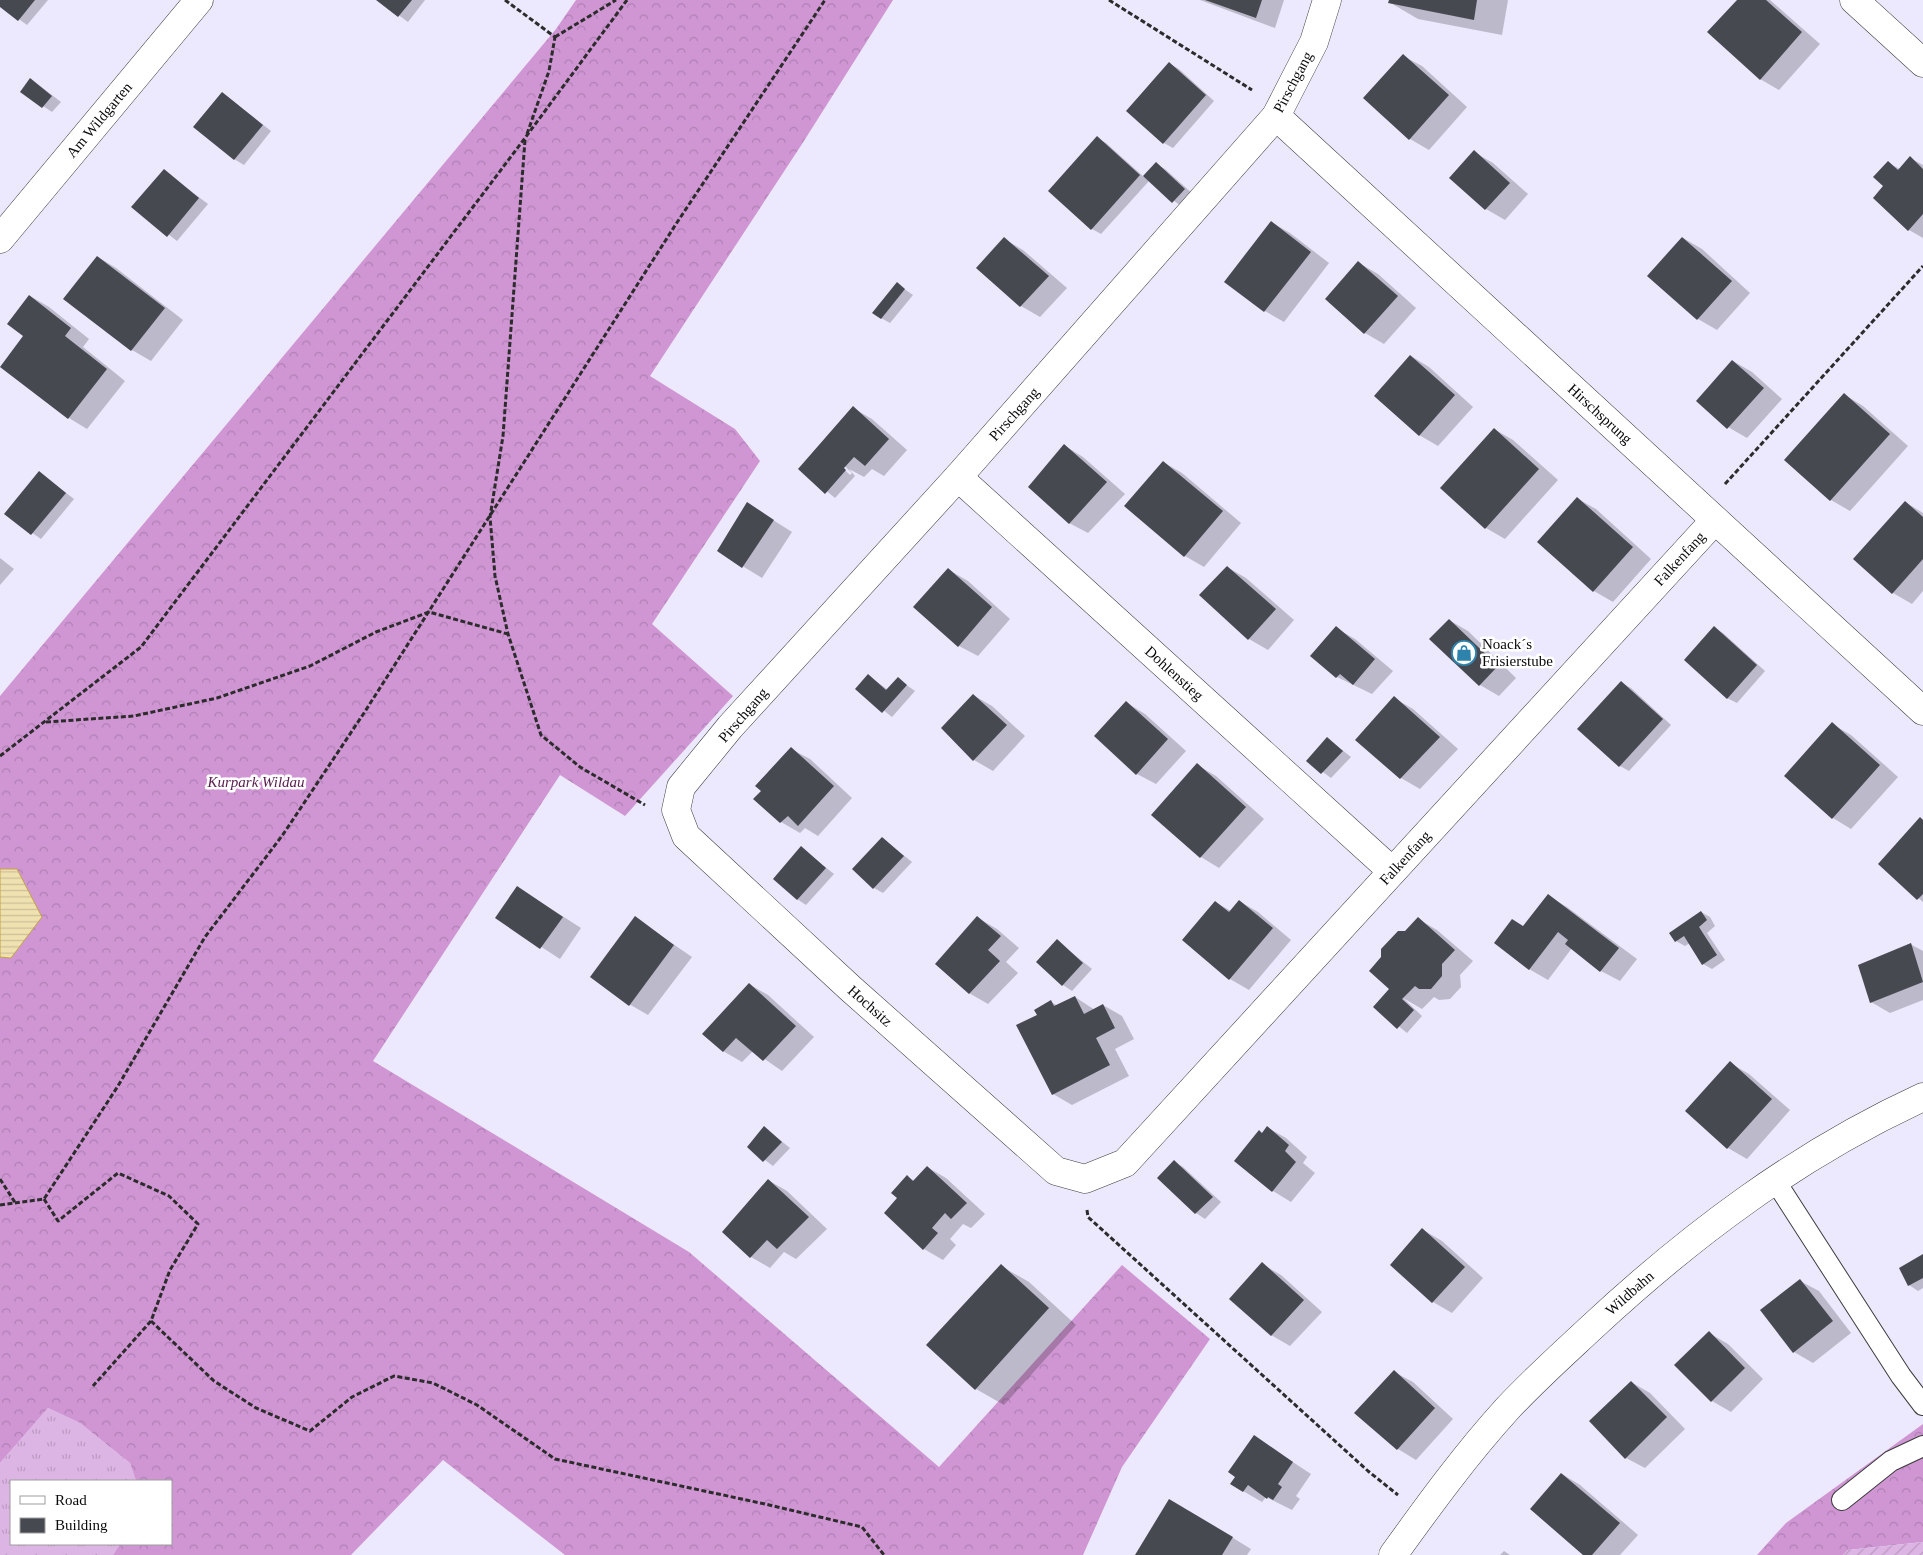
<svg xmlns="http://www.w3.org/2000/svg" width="1923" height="1555" font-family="'Times New Roman',serif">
	<defs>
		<pattern id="grass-tufts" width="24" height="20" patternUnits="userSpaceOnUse" patternTransform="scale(1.25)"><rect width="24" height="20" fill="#ddb5e4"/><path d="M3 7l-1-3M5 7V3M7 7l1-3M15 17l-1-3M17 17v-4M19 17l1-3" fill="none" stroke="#bc9ac2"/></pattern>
		<pattern id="forest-crowns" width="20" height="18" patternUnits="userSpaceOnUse" patternTransform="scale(1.25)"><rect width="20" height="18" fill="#cf96d3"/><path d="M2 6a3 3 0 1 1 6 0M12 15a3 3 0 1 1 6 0" fill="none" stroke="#b080b4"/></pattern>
		<pattern id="garden-furrows" width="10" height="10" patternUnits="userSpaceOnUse" patternTransform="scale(1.25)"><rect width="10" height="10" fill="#ddb5e4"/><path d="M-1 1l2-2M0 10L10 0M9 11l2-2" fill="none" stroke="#bc9ac2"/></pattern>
		<pattern id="water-rules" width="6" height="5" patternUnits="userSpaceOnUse" patternTransform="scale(1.25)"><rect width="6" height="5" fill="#f0e1b1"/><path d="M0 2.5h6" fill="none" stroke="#ccc097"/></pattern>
	</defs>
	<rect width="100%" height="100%" fill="#ece8fd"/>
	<path fill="url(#grass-tufts)" d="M48,1408L80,1423L130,1463L136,1481H11V1544H120L113,1555H0V1463Z"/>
	<g fill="url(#forest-crowns)">
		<path d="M576,0H893L802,144L650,376L735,429L760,461L652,624L733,696L625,816L560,775L373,1061L689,1252L939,1467L1122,1265L1210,1339L1122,1467L1083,1555H565L443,1460L351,1555H113L120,1544H171V1481H136L130,1463L80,1423L48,1408L0,1463V957L11,958L17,869H0V696L556,29Z"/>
		<path d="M1923,1424V1542L1848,1550L1843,1555H1757L1786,1523Z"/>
	</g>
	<path fill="url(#garden-furrows)" d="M1923,1542V1555H1843L1848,1550Z"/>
	<path fill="url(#water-rules)" stroke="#c1a43e" d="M0,869H17L42,917L11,958L0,957Z"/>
	<g fill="#0003" fill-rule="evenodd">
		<path d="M0,0H48L27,25L0,5Z"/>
		<path d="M378,0H425L408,22Z"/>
		<path d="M1200,0H1284L1275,28Z"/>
		<path d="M1390,0H1508L1502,35L1418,19L1389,2Z"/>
		<path d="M1739,0H1770L1820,44L1779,90L1760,79Z"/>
		<path d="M1403,56L1422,66L1467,107L1429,150L1410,139Z"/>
		<path d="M1170,64L1179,69L1214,101L1173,148L1164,143Z"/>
		<path d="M31,79L61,102L52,112L22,92Z"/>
		<path d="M223,93L271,131L244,165L234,159Z"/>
		<path d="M1097,138L1106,143L1144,177L1156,164L1165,169L1193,194L1182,207L1149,181L1101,234L1092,229L1050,191Z"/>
		<path d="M1474,152L1493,163L1528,194L1505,220L1486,209L1451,177Z"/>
		<path d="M1910,158L1923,165V238L1909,230L1885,186L1888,163L1900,169Z"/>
		<path d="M164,171L208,204L177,241L133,207Z"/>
		<path d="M1271,222L1290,233L1329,263L1284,322L1265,311L1226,282Z"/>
		<path d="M1683,238L1702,249L1750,293L1717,330L1698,319L1649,276Z"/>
		<path d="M1004,239L1023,250L1067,288L1040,317L1021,306L978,268Z"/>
		<path d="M98,257L116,268L183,320L151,361L132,350L65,299Z"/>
		<path d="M1359,263L1378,274L1416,308L1384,344L1365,333L1326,299Z"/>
		<path d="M897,284L913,295L890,323L881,318Z"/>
		<path d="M30,296L49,307L89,339L83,347L125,381L87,429L69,418L25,336Z"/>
		<path d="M1411,356L1429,367L1473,407L1438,446L1419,435Z"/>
		<path d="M1733,361L1752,372L1782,399L1747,438L1728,427Z"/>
		<path d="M1845,395L1863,406L1908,446L1850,511L1831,500L1786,460Z"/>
		<path d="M853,408L872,419L907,450L884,476L872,469L864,477L849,469L855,476L835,498L800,469ZM827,450L852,473L850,475L827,453Z"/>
		<path d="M1494,429L1513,440L1558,480L1505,539L1486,528L1442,488Z"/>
		<path d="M1065,446L1083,457L1125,494L1088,533L1069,523Z"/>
		<path d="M1163,462L1182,473L1241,523L1204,567L1185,556Z"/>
		<path d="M39,472L74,499L41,539L5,514Z"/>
		<path d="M1578,499L1596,509L1651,559L1613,602L1594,591Z"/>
		<path d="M1905,502L1923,513V591L1912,604L1893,593Z"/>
		<path d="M748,504L792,532L762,578L718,551Z"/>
		<path d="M0,558L14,569L0,585Z"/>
		<path d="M1227,567L1246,578L1294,620L1268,650L1249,639Z"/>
		<path d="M949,570L968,581L1010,619L978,656L959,646Z"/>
		<path d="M1449,620L1468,631L1516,678L1499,696L1480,685L1431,639Z"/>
		<path d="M1336,628L1355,639L1393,671L1372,694L1337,677Z"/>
		<path d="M1714,628L1723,633L1765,671L1737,703L1727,698Z"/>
		<path d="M869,676L888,690L898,679L915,691L892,717L857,689Z"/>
		<path d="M1622,683L1631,688L1671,725L1629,771L1620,766L1579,729Z"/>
		<path d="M973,695L992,706L1025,736L993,771L974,760L943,728Z"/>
		<path d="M1394,698L1413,709L1458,749L1420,789L1401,778Z"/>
		<path d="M1127,703L1145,714L1186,751L1156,784L1137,774Z"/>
		<path d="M1832,724L1851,735L1898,777L1851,829L1833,818Z"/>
		<path d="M1327,738L1351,757L1331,778L1308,761Z"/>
		<path d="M791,749L810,759L852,798L818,836L805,828L800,833L781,822L763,791Z"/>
		<path d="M1197,765L1216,776L1264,819L1219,868L1201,857Z"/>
		<path d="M1920,818L1923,820V902L1879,864Z"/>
		<path d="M882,838L912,862L883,893L874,888Z"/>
		<path d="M801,848L834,874L806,905L797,899Z"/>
		<path d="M517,887L581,928L560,959L497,918Z"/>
		<path d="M1548,896L1567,907L1637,959L1620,981L1601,971L1572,948L1548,980L1529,969L1524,927Z"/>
		<path d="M1239,901L1258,912L1291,940L1249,990L1230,979L1215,902L1231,911Z"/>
		<path d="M1701,912L1710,917L1715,926L1707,933L1725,960L1712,969L1703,964L1690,943L1685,946L1676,941Z"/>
		<path d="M635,918L692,957L648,1015L629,1004Z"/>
		<path d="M978,918L997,929L1019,948L1006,962L1018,973L988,1004L969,993Z"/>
		<path d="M1418,919L1437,930L1473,961L1460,975L1461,987L1450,999L1439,1000L1434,997L1422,1009L1403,998L1422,1016L1407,1033L1375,1007L1389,991L1406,932Z"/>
		<path d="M1057,941L1092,969L1072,991L1063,985L1037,962Z"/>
		<path d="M1910,944L1923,951V1000L1890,1013L1871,1002Z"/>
		<path d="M749,984L768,995L814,1037L782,1071L753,1051L742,1062L723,1051Z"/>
		<path d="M1075,997L1095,1010L1103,1005L1122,1016L1134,1039L1115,1049L1129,1076L1072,1105L1053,1094L1051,1002L1058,1006Z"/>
		<path d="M1730,1063L1749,1074L1790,1110L1747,1159L1728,1148Z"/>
		<path d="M765,1128L790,1148L773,1166L748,1147Z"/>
		<path d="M1268,1128L1286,1138L1307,1157L1303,1163L1315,1173L1291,1202L1273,1191L1263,1134Z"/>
		<path d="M1174,1162L1183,1167L1221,1202L1205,1219L1196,1213L1159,1178Z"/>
		<path d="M927,1167L946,1178L985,1214L971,1228L963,1224L950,1239L956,1245L943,1260L924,1249L899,1198L907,1177L915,1181Z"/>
		<path d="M768,1180L787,1191L827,1229L796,1259L784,1252L770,1268L751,1257L724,1232Z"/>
		<path d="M1423,1230L1442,1241L1483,1278L1452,1313L1433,1302L1391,1265Z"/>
		<path d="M1923,1256V1288L1918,1291L1909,1285Z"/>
		<path d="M1262,1264L1281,1275L1322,1312L1290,1346L1271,1335Z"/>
		<path d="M1001,1266L1029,1282L1076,1325L1004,1405L976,1389Z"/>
		<path d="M1800,1281L1819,1291L1851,1333L1813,1363L1794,1352Z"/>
		<path d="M1709,1333L1728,1344L1763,1379L1731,1412L1712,1401L1676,1365Z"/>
		<path d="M1394,1372L1413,1382L1453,1419L1416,1460L1398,1449L1356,1413Z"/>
		<path d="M1631,1382L1650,1393L1685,1429L1645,1468L1626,1458Z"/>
		<path d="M1255,1437L1311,1474L1296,1496L1300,1499L1292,1510L1266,1497L1262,1502L1243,1491Z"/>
		<path d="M1562,1474L1580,1485L1638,1535L1620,1555H1585Z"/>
		<path d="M1189,1511L1251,1549L1247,1555H1136Z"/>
		<path d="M1504,1551L1510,1555H1500Z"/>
	</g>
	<g fill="#474951">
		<path d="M0,0H35L18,21L0,7Z"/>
		<path d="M376,0H412L398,17Z"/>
		<path d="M1205,0H1262L1256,18Z"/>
		<path d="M1389,0H1477L1474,20L1388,3Z"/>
		<path d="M1737,0H1766L1802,32L1760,80L1707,32Z"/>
		<path d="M1403,54L1449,95L1409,140L1363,98Z"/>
		<path d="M1169,62L1206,95L1163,144L1126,111Z"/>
		<path d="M30,78L52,96L42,108L20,92Z"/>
		<path d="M222,92L263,125L234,160L193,127Z"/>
		<path d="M1097,136L1140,175L1091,230L1048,191Z"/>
		<path d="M1474,150L1510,183L1485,210L1449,178Z"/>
		<path d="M1910,156L1923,169V214L1908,231L1873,198L1883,186L1873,177L1888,161L1898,170Z"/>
		<path d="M1156,162L1185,189L1172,203L1143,176Z"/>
		<path d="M164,169L199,198L167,237L131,207Z"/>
		<path d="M1271,221L1311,252L1264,312L1224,282Z"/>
		<path d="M1004,237L1049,276L1020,307L976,268Z"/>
		<path d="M1682,237L1732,281L1697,320L1647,276Z"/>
		<path d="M97,256L165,308L131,351L63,299Z"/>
		<path d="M1358,261L1398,296L1364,334L1325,299Z"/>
		<path d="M897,282L905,289L881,319L872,313Z"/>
		<path d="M29,295L71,328L65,336L107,369L68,419L0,367L23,336L7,324Z"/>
		<path d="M1410,355L1455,395L1419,436L1374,396Z"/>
		<path d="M1732,360L1764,388L1727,429L1696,401Z"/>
		<path d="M1844,393L1890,434L1830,501L1784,460Z"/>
		<path d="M853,406L889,439L865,466L854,457L844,468L846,470L825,494L798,469Z"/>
		<path d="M1494,428L1539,469L1485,529L1440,488Z"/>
		<path d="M1064,444L1107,482L1069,524L1028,487Z"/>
		<path d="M1163,461L1223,511L1184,557L1124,506Z"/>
		<path d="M39,471L66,493L31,535L4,514Z"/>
		<path d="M1577,497L1633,547L1593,592L1537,542Z"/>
		<path d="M1905,501L1923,517V559L1892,594L1853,559Z"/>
		<path d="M747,502L774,520L742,568L717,551Z"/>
		<path d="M1227,566L1276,609L1248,640L1199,595Z"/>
		<path d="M948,568L992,607L958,647L913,607Z"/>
		<path d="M1449,619L1498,666L1479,686L1429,639Z"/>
		<path d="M1336,626L1375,659L1353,685L1340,674L1336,678L1310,656Z"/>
		<path d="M1714,626L1757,665L1727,699L1684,660Z"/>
		<path d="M868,674L886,690L898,677L907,685L882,713L855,689Z"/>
		<path d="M1621,681L1663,719L1619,767L1577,729Z"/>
		<path d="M973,694L1007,725L973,761L941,728Z"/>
		<path d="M1394,696L1440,737L1400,779L1355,740Z"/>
		<path d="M1126,701L1168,739L1136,775L1094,736Z"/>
		<path d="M1832,722L1880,765L1832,819L1784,776Z"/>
		<path d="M1327,737L1343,751L1321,774L1306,761Z"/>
		<path d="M791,747L834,786L798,826L788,816L780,823L753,799L761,791L755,786Z"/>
		<path d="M1197,763L1246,807L1200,858L1151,815Z"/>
		<path d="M1920,817L1923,820V894L1917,900L1878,864Z"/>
		<path d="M882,837L904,856L873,889L852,869Z"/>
		<path d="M801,846L826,868L797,900L773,879Z"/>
		<path d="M517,886L563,917L540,949L495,918Z"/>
		<path d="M1548,894L1619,948L1600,972L1565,944L1568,940L1558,932L1529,970L1494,943L1512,919L1523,926Z"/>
		<path d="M1239,900L1273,928L1229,980L1182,940L1215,901L1229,912Z"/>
		<path d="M1701,911L1707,920L1699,927L1717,955L1702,965L1684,936L1675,942L1669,933Z"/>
		<path d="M635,916L674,945L629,1006L590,977Z"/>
		<path d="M977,916L1001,936L988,950L1000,961L969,994L935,964Z"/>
		<path d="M1418,917L1455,950L1442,964V976L1431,989H1419L1415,986L1402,999L1414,1010L1397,1029L1373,1007L1389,989L1369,971L1381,957V949L1398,931H1405Z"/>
		<path d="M1057,939L1083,963L1062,986L1036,962Z"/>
		<path d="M1911,943L1923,982L1870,1003L1858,965Z"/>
		<path d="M749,983L796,1026L763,1061L736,1038L723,1052L702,1034Z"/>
		<path d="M1075,996L1084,1014L1103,1004L1115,1028L1096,1038L1110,1065L1052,1095L1016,1025L1037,1015L1034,1010L1051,1000L1054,1006Z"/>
		<path d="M1730,1061L1772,1099L1727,1149L1685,1111Z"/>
		<path d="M764,1126L782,1142L763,1162L747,1147Z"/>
		<path d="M1267,1126L1289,1145L1285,1151L1296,1162L1272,1192L1234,1161L1259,1130L1262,1133Z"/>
		<path d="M1174,1160L1213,1197L1195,1214L1157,1178Z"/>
		<path d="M927,1166L967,1203L951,1219L945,1213L932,1228L938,1233L923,1250L884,1213L897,1198L891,1193L907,1175L913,1181Z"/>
		<path d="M768,1179L809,1217L777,1249L767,1240L750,1258L722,1232Z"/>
		<path d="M1422,1228L1465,1267L1432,1303L1390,1265Z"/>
		<path d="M1923,1254V1278L1908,1286L1899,1268Z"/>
		<path d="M1262,1262L1304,1300L1271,1336L1229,1299Z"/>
		<path d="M1001,1264L1049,1308L975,1390L926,1345Z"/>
		<path d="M1800,1279L1833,1321L1793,1353L1760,1310Z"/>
		<path d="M1709,1331L1745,1368L1711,1402L1674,1365Z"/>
		<path d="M1394,1370L1435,1408L1397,1450L1354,1413Z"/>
		<path d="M1631,1381L1667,1417L1625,1459L1589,1421Z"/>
		<path d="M1254,1435L1293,1462L1278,1484L1282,1487L1273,1500L1268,1497L1267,1499L1248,1485L1243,1492L1230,1484L1235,1477L1228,1472Z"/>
		<path d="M1561,1473L1620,1523L1592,1555H1583L1530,1509Z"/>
		<path d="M1169,1499L1233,1537L1222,1555H1135Z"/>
	</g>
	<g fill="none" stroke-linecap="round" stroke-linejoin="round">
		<defs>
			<g id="lane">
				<path d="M1774,1179L1901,1376L1923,1405"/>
				<path d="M1842,1500L1891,1461L1923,1446"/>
			</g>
			<g id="street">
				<path id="s1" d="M1327,0L1314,42L1276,116L958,477L730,727L681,787L676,810L686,836L850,988L1056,1171L1085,1179L1125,1163L1715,520"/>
				<path d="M1854,0L1923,63"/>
				<path id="s2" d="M1276,116L1923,711"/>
				<path id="s3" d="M0,239L199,0"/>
				<path id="s4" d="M958,477L1392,871"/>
				<path id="s5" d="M1393,1555C1429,1505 1466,1454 1507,1409C1534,1380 1563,1354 1592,1327C1692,1234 1799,1154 1923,1097"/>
			</g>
		</defs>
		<use href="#lane" stroke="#3d3d3d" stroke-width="22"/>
		<use href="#street" stroke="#3d3d3d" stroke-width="29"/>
		<g stroke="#2c2c2c" stroke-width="3" stroke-dasharray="5 2.5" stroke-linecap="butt">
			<path d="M505,0L555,37"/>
			<path d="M1109,0L1252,90"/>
			<path d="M555,37L616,0"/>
			<path d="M527,134L549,71L555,37"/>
			<path d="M525,140L503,436L490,517L495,576L508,634L541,735L580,767L645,805"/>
			<path d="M1725,484L1923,266"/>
			<path d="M46,722L134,716L217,698L310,666L376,632L429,612L508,634"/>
			<path d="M0,756L141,647L525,138L627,0"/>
			<path d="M0,1179L16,1204"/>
			<path d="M44,1199L58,1221L118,1173L169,1196L198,1224L170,1270L151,1321L93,1386"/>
			<path d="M0,1205L44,1199L118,1086L205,937L282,836L364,713L676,224L825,0"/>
			<path d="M1087,1210L1088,1217L1368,1471L1398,1495"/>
			<path d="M151,1321L214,1381L256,1408L310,1431L352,1397L394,1376L433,1383L477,1405L555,1459L765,1504L862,1527L884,1555"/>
		</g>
		<use href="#lane" stroke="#fff" stroke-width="20"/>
		<use href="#street" stroke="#fff" stroke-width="28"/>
	</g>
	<defs>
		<symbol id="shop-ring" viewBox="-11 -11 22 22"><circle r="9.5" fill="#fff" stroke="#2e83ad" stroke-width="1.5"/><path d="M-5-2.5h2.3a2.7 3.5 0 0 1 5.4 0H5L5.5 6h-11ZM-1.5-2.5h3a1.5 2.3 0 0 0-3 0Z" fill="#2e83ad"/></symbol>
	</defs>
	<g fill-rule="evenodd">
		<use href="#shop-ring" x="1450" y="639" width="28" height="28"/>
	</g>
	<g text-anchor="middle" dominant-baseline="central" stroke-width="5" stroke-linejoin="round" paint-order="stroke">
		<g font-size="15" fill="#0a0a0a" stroke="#fff">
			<text transform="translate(1293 82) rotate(-62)">Pirschgang</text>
			<text stroke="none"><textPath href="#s3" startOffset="155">Am Wildgarten</textPath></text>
			<text stroke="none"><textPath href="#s2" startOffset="440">Hirschsprung</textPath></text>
			<text transform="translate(1014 414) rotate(-48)">Pirschgang</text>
			<text stroke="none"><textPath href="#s1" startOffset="2468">Falkenfang</textPath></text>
			<text stroke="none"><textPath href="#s4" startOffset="292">Dohlenstieg</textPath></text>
			<text transform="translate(743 715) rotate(-49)">Pirschgang</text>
			<text stroke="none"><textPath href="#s1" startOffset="2062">Falkenfang</textPath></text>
			<text stroke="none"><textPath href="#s1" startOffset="1326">Hochsitz</textPath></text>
			<text stroke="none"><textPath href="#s5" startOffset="354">Wildbahn</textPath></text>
		</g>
		<g font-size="15" fill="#0a0a0a" stroke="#fff" text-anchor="start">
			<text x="1482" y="644">Noack´s<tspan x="1482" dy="17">Frisierstube</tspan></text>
		</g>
		<g font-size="15" font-style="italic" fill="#5b2051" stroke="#fff">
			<text x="256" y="782">Kurpark Wildau</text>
		</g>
	</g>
	<rect x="10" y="1480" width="162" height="65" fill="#ffffff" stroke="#9d9d9d"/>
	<rect x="20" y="1496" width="25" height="8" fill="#ffffff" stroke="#9d9d9d"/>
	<text x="55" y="1505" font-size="15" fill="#0a0a0a">Road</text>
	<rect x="20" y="1518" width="25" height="15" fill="#474951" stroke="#9d9d9d"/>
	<text x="55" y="1530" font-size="15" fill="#0a0a0a">Building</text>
</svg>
